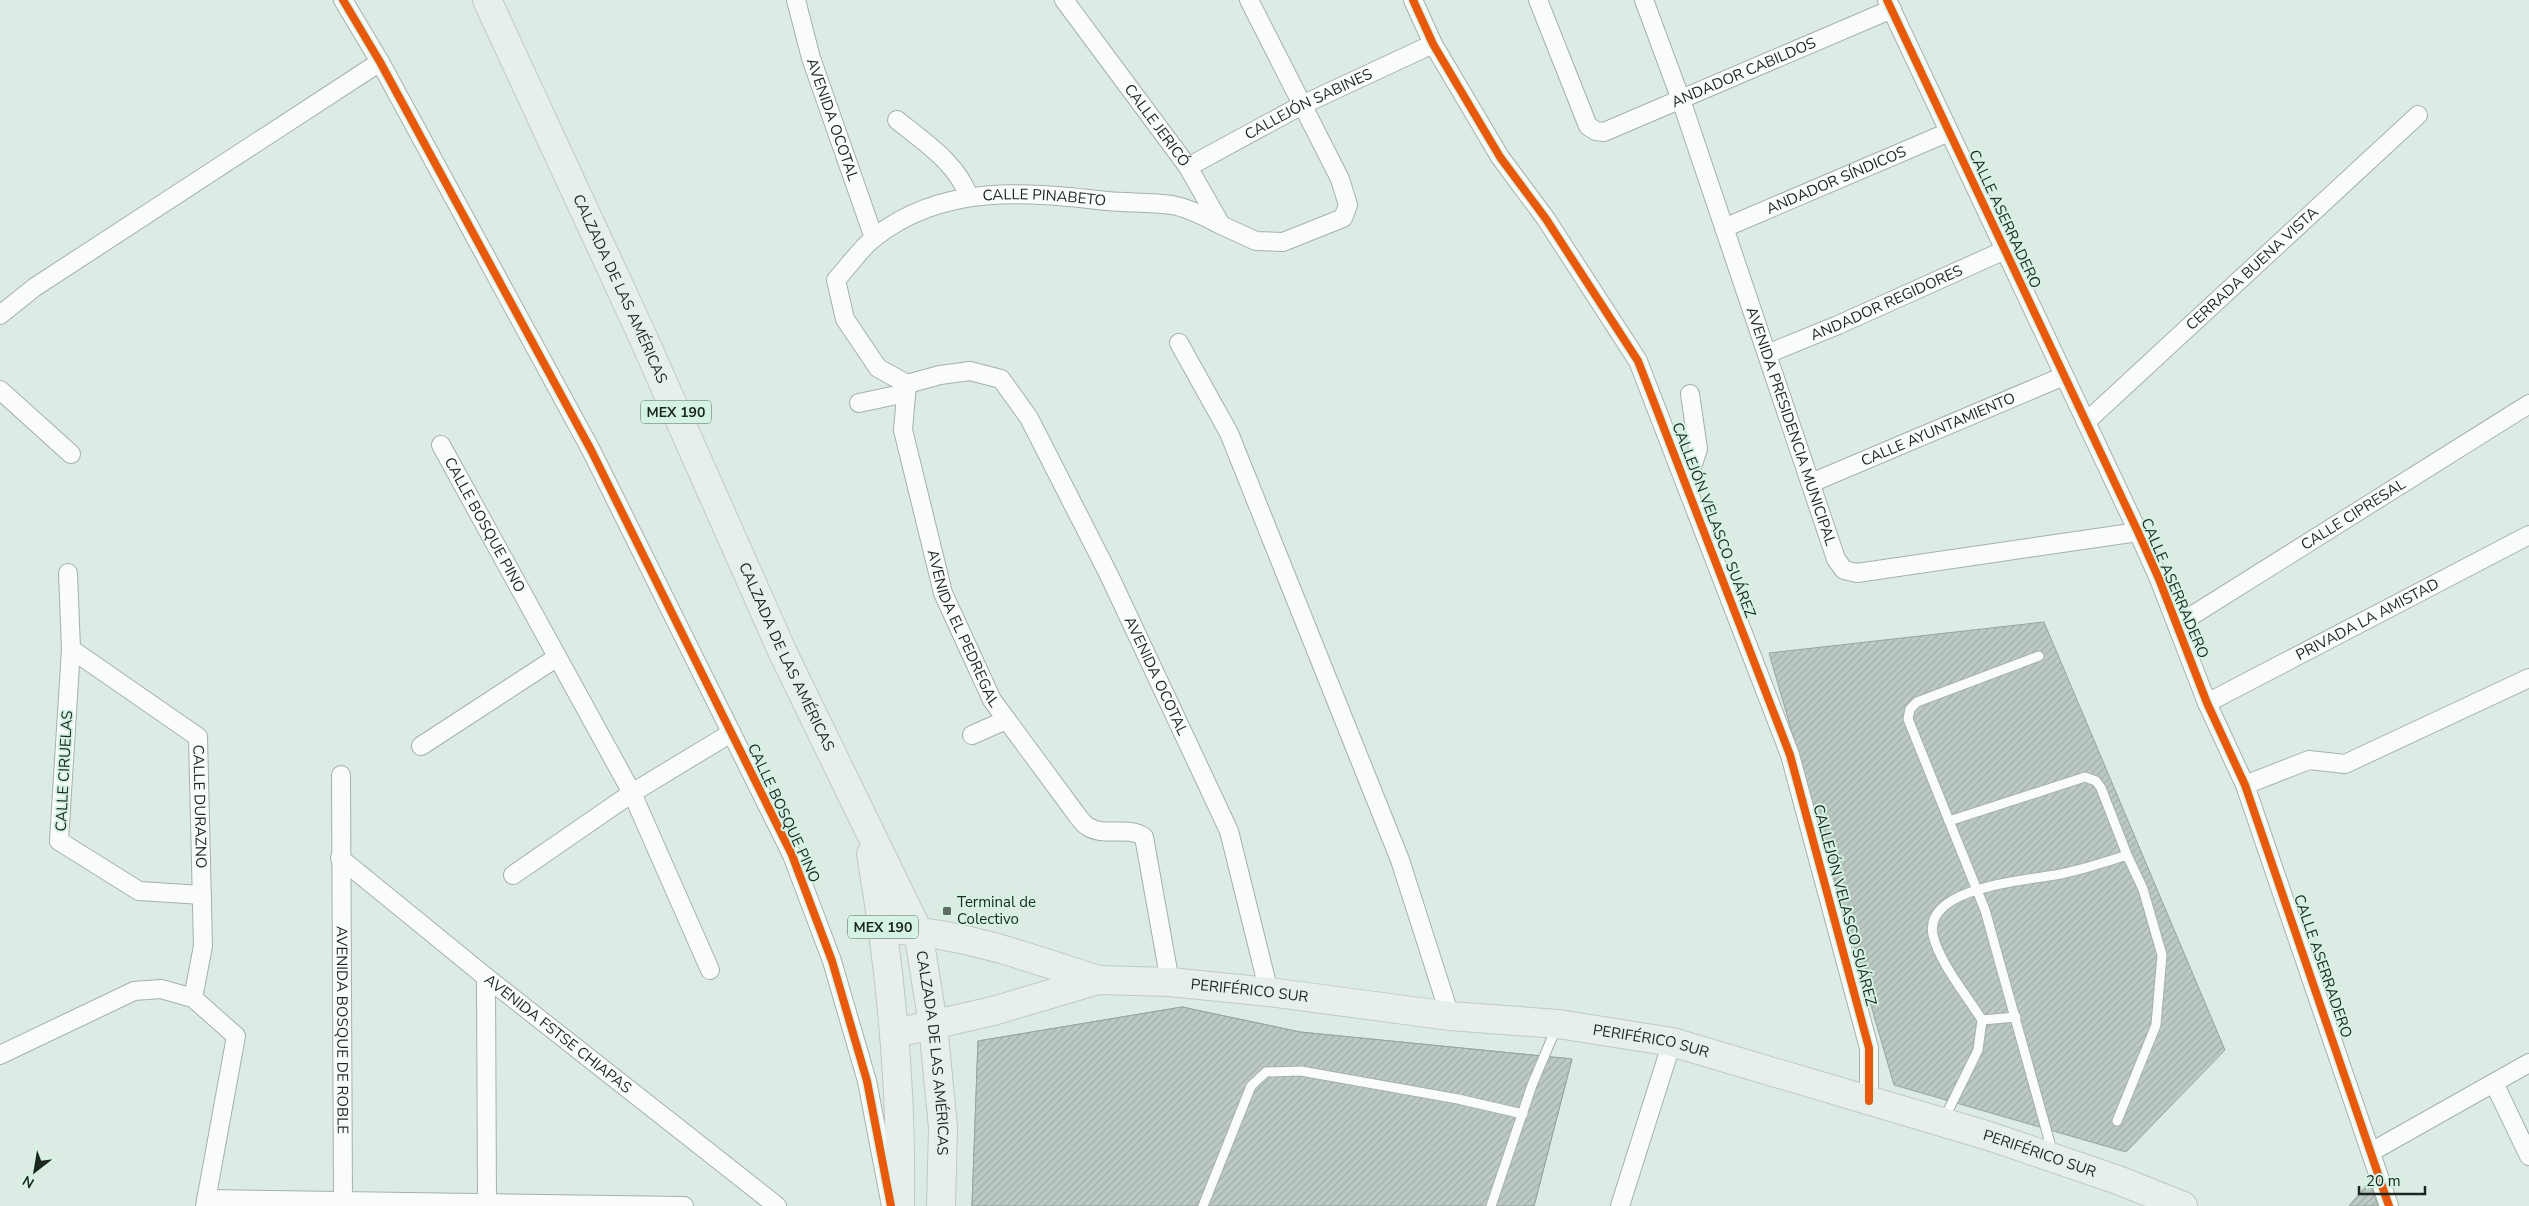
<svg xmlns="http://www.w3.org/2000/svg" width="2529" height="1206" font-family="'Nunito Sans',sans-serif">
	<defs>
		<pattern id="building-hatch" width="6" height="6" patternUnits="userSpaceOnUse" patternTransform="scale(1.25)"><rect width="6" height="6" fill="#bdcac4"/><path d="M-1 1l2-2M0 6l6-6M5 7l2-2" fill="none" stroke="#a2ada8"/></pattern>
	</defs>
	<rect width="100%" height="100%" fill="#dcece4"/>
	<g fill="url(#building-hatch)" stroke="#98a49f">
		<path d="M2044,622L2225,1050L2126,1152L1894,1085L1769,653Z"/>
		<path d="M1182,1007L1300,1032L1572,1059L1534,1206H972L978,1041Z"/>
		<path d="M1182,1007L1300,1032L1572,1059L1534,1206H972L978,1041Z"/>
		<path d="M2370,1181L2378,1206H2349Z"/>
	</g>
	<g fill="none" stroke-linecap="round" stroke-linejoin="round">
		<defs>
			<g id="lane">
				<path d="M2039,656L1917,702L1910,709L1908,719L1985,910L2053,1154"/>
				<path d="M1949,821L2085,777L2096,781L2101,788L2127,855"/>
				<path d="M1982,1020L2016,1017"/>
				<path d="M1944,1119L1978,1050L1982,1020C1967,996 1939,962 1933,935C1923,886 2031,880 2061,874C2084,869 2106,862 2127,855L2143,889L2162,955L2156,1025L2117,1121"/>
				<path d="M1203,1206L1251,1086L1266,1072L1301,1071L1458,1099L1523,1114"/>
				<path d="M1491,1206L1532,1085L1557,1026"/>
			</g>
			<g id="street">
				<path d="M343,0L380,62L591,450L792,855L832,961L867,1081L891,1206"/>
				<path id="s1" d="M796,0L811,58L874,238"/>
				<path id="s2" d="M1064,0L1188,167L1221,225L1256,241L1283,242L1343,218L1348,205L1340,179L1249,0"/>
				<path d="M1413,0L1433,44L1500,157L1546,219L1638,361L1790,755L1869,1048V1101"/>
				<path id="s3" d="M1538,0L1588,126L1596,131L1604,132L1892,9"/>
				<path id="s4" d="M1644,0L1681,100L1836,559L1844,570L1857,573L2138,532"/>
				<path d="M1887,0L2138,532L2159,579L2207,703L2245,785L2389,1206"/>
				<path d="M897,120C924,142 957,163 969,197"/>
				<path id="s5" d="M1188,167L1302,105L1433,44"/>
				<path id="s6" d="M1724,228L1949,132"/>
				<path d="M0,315L35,287L380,62"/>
				<path d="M1179,343L1229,433L1400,860L1450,1016"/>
				<path id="s7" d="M1767,354L1838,325L2005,250"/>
				<path id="s8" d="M907,384L940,375L970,371L1001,379L1029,418L1109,575L1229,831L1269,992"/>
				<path id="s9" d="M907,384L903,430L943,593L992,700L1074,811C1078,816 1082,823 1087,826C1104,838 1128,825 1144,837L1170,982"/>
				<path id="s10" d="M907,384L878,368L845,319L836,280C848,267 860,249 874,238C942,183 1027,192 1107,201C1129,203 1151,202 1172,205C1189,208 1205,217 1221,225"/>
				<path d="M0,390L71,454"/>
				<path d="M859,403L906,393"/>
				<path id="s11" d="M2086,422L2418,115"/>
				<path id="s12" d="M441,445L632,793L710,970"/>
				<path id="s13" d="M1811,483L2064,376"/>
				<path d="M1686,485L1698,449L1690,394"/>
				<path d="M68,573L71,649L59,841L139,891L202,895"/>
				<path id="s14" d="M2177,625L2529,404"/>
				<path id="s15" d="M71,649L198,737L203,946L193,998"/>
				<path id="s16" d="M2207,703L2529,535"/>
				<path d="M972,735L1006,720"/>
				<path d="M421,746L556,658"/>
				<path id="s17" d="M341,775L343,1201"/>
				<path d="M2245,785L2309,760L2345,764L2529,678"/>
				<path id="s18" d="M340,858L486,977L777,1206"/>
				<path d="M513,875L632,793L731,733"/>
				<path d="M486,977L487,1203"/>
				<path d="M0,1055L134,991L161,989L193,998L236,1036L205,1206"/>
				<path d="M2494,1083L2529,1156"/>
				<path d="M2371,1152L2529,1063"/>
				<path d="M206,1199L684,1206"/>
				<path d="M1620,1206L1672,1042"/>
			</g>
			<g id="primary">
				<path id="s19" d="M487,0L642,335L783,653L918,931L933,1024L943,1128L941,1206"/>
				<path d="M871,854C891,971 902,1087 900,1206"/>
				<path d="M901,930C968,935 1034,959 1098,980"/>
				<path id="s20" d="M896,1033L993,1011L1098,980L1170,982L1269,992L1450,1016L1558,1024L1672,1042L1989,1136L2118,1180L2183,1206"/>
			</g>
		</defs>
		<use href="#lane" stroke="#a4b1aa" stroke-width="11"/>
		<use href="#street" stroke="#a4b1aa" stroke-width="20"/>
		<use href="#primary" stroke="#c0c8c5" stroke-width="30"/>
		<use href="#lane" stroke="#fafcfb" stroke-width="9"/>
		<use href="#street" stroke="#fafcfb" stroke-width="18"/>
		<use href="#primary" stroke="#e6efeb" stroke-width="28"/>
		<defs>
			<g id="cycleway">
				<path d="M343,0L380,62L591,450L792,855L832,961L867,1081L891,1206"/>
				<path d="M1413,0L1433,44L1500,157L1546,219L1638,361L1790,755L1869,1048V1101"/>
				<path d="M1887,0L2138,532L2159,579L2207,703L2245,785L2389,1206"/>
			</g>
		</defs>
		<use href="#cycleway" stroke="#d5f3e4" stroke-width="11"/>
		<use href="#cycleway" stroke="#e8590c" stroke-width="8"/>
	</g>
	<rect fill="#5f6b65" stroke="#d5f3e4" stroke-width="2" x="942" y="906" width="10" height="10" rx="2.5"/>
	<g text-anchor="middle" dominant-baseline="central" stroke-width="4" stroke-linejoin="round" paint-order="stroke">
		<g fill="#d5f3e4" stroke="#53645c" stroke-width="1">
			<rect x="641" y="400.5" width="70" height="23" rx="4"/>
			<rect x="848" y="915.5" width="70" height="23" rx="4"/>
		</g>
		<g font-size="14" font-weight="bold" fill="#1b2621">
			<text x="676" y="412">MEX 190</text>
			<text x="883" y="927">MEX 190</text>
		</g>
		<g font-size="15" fill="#1b2621" stroke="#d5f3e4">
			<text stroke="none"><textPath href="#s3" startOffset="305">ANDADOR CABILDOS</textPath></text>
			<text stroke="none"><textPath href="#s5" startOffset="136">CALLEJÓN SABINES</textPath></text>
			<text stroke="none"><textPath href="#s1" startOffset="125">AVENIDA OCOTAL</textPath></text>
			<text stroke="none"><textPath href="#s2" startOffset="156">CALLE JERICÓ</textPath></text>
			<text stroke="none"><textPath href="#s6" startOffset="122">ANDADOR SÍNDICOS</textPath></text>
			<text stroke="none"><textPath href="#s10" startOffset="369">CALLE PINABETO</textPath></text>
			<text transform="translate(2005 219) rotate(65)">CALLE ASERRADERO</text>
			<text stroke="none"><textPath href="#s11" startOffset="226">CERRADA BUENA VISTA</textPath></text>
			<text stroke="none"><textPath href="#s19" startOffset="318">CALZADA DE LAS AMÉRICAS</textPath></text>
			<text stroke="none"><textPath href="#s7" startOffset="130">ANDADOR REGIDORES</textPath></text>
			<text stroke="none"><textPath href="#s4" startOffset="451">AVENIDA PRESIDENCIA MUNICIPAL</textPath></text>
			<text stroke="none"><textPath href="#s13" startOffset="138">CALLE AYUNTAMIENTO</textPath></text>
			<text stroke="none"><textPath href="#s14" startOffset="208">CALLE CIPRESAL</textPath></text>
			<text transform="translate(1714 520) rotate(69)">CALLEJÓN VELASCO SUÁREZ</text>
			<text stroke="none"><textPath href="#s12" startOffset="91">CALLE BOSQUE PINO</textPath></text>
			<text transform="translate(2175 588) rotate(67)">CALLE ASERRADERO</text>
			<text stroke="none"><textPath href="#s16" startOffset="181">PRIVADA LA AMISTAD</textPath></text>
			<text stroke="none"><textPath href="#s9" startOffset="254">AVENIDA EL PEDREGAL</textPath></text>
			<text stroke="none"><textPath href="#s19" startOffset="722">CALZADA DE LAS AMÉRICAS</textPath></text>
			<text stroke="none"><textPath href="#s8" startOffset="432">AVENIDA OCOTAL</textPath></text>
			<text transform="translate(64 771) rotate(-87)">CALLE CIRUELAS</text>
			<text stroke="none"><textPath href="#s15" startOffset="224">CALLE DURAZNO</textPath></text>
			<text transform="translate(784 813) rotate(65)">CALLE BOSQUE PINO</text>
			<text transform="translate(1845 905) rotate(75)">CALLEJÓN VELASCO SUÁREZ</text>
			<text transform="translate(2323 966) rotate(71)">CALLE ASERRADERO</text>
			<text stroke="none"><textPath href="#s20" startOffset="361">PERIFÉRICO SUR</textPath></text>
			<text stroke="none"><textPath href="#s17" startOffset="255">AVENIDA BOSQUE DE ROBLE</textPath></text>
			<text stroke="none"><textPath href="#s18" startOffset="280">AVENIDA FSTSE CHIAPAS</textPath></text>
			<text stroke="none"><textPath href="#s20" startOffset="766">PERIFÉRICO SUR</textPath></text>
			<text stroke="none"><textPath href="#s19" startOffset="1149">CALZADA DE LAS AMÉRICAS</textPath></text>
			<text stroke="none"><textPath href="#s20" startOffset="1171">PERIFÉRICO SUR</textPath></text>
		</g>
		<g font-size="15" fill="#1b2621" stroke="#d5f3e4" text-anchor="start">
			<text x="957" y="902">Terminal de<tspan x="957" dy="17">Colectivo</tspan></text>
		</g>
	</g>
	<g transform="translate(35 1171) rotate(211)" stroke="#d5f3e4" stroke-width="4" paint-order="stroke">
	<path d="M0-4L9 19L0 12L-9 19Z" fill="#1b2621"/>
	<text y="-8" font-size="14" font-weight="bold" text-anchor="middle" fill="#1b2621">N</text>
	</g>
	<path d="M2359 1186v8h66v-8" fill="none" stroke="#1b2621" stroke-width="2.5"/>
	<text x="2366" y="1186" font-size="15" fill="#1b2621" stroke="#d5f3e4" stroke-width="4" paint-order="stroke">20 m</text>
</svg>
